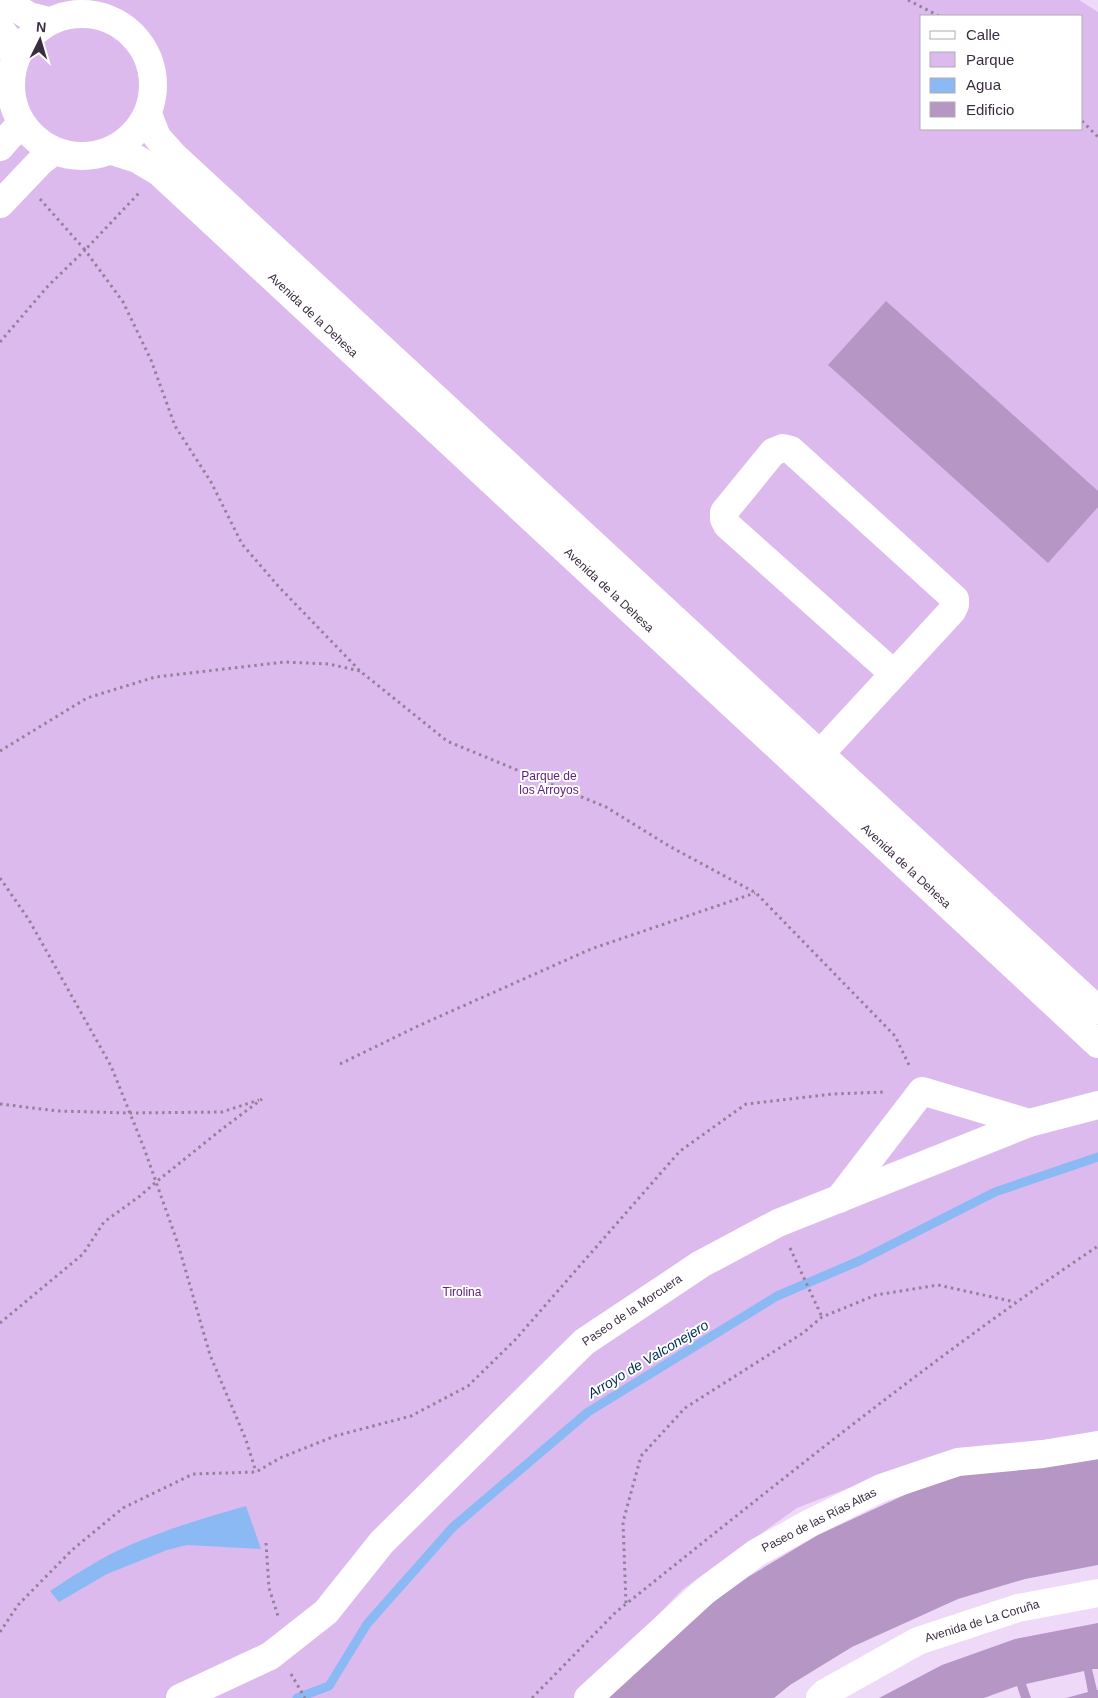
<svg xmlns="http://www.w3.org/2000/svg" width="1098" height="1698" font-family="Arial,sans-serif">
	<rect width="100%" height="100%" fill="#eedaf8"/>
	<path fill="#ddbaee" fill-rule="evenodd" d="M0,0H1079L1098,12V1437L929,1457L797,1508L683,1589L578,1698H0ZM922,16H1082V129H922Z"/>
	<path fill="#8ab9f4" d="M246,1506L261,1549L187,1545L167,1550L107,1574L59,1602L50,1591C76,1574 102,1557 130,1545C167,1529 207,1517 246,1506Z"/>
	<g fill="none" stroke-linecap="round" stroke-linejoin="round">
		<path stroke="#8ab9f4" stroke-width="9" d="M297,1698L329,1686L367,1624L453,1527L588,1412L777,1296L859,1261L995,1192L1098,1157"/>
	</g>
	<g fill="#b696c5">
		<path d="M886,301L1098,491V507L1048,563L828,365Z"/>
		<path d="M1098,1455V1565L1025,1579L958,1599L852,1647L790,1685L774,1698H606L672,1632L748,1577L818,1535L911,1492L983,1468Z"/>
		<path d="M1098,1623V1669H1092L1097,1690H1098V1698H1066L1088,1692L1084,1671L1026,1684L1031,1698H1021L1017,1686L984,1698H879L942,1665L1015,1639Z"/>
	</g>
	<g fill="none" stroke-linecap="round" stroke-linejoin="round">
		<g stroke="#928199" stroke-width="3" stroke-dasharray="2.5 4" stroke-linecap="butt">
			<path d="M908,0L939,16"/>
			<path d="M1082,121L1098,137"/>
			<path d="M40,199L85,250L139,193"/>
			<path d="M0,342L48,286L85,250L123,302L151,360L175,426L211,482L242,544L279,587L360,671L447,741L606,807L669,846L756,893L895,1036L910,1067"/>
			<path d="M0,751L87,698L155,677L284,662L329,664L360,671"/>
			<path d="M0,878L29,920L111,1066L144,1148L178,1244L210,1355L246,1440L256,1472"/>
			<path d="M340,1064L418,1026L591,949L755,893"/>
			<path d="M0,1104L58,1111L129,1113L222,1112L259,1100"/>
			<path d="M790,1248L822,1317"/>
			<path d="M0,1323L83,1254L104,1222L140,1196L156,1182L222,1129L262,1099"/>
			<path d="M266,1543L269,1588L278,1616"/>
			<path d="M626,1603L623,1522L641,1456L685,1408L803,1333L822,1317L876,1295L938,1285L1015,1302"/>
			<path d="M0,1632L18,1605L72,1550L123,1508L193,1474L256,1472L280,1458L335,1436L411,1416L468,1386L515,1340L680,1151L746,1104L833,1094L885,1092"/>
			<path d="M291,1674L305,1698"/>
			<path d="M532,1698L615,1613L626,1604C780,1481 934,1356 1098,1246"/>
		</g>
		<g stroke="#fff" stroke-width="28">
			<path d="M3,0L29,16L49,21"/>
			<circle cx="82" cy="85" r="71"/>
			<path d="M0,29L8,39L15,60"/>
			<path d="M148,114L157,137L174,156L820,754L1098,1010"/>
			<path d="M0,147L21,123"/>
			<path d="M112,151L137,159L159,172L1098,1044"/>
			<path d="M0,204L40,162L54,151"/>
			<path d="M820,754L952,611L955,605V599L791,450L783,448L773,452L724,512V519L727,525L894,674"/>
			<path d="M839,1199L922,1091L1029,1123"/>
			<path d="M180,1698L270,1656L326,1612L382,1542L584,1342L701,1264L778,1223L1029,1123L1098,1105"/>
			<path d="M588,1698L706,1590L756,1553L810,1523L881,1488L958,1462L1043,1454L1098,1445"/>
			<path d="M820,1698L825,1693L918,1641L1018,1608L1098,1593"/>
		</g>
	</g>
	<g text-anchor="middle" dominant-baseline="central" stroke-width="4" stroke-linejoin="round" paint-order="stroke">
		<g font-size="12" fill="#3b2d41" stroke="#fff">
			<text transform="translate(313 315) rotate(43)">Avenida de la Dehesa</text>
			<text transform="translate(609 590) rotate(43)">Avenida de la Dehesa</text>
			<text transform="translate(906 866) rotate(43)">Avenida de la Dehesa</text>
			<text transform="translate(632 1310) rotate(-34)">Paseo de la Morcuera</text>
			<text transform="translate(819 1520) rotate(-27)">Paseo de las Rías Altas</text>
			<text transform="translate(982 1621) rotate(-17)">Avenida de La Coruña</text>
		</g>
		<g font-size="12" fill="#63207c" stroke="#fff">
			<text x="549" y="776">Parque de<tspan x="549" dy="14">los Arroyos</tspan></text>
			<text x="462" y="1292">Tirolina</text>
		</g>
		<g font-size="14" font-style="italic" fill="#012a57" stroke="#fff">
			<text transform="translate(648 1359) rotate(-31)">Arroyo de Valconejero</text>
		</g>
	</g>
	<rect x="920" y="15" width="162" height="115" fill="#ffffff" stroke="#b1abb3"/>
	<rect x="930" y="31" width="25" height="8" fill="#ffffff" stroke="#b1abb3"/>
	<text x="966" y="40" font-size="15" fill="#3b2d41">Calle</text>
	<rect x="930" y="52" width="25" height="15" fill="#ddbaee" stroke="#b1abb3"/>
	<text x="966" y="65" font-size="15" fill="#3b2d41">Parque</text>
	<rect x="930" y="78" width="25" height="15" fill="#8ab9f4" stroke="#b1abb3"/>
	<text x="966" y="90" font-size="15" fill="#3b2d41">Agua</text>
	<rect x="930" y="102" width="25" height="15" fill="#b696c5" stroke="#b1abb3"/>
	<text x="966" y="115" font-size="15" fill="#3b2d41">Edificio</text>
	<g transform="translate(40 40) rotate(5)" stroke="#ffffff" stroke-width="4" paint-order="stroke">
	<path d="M0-4L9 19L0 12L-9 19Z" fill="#3b2d41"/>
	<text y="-8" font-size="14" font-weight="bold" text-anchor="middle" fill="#3b2d41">N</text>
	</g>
</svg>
